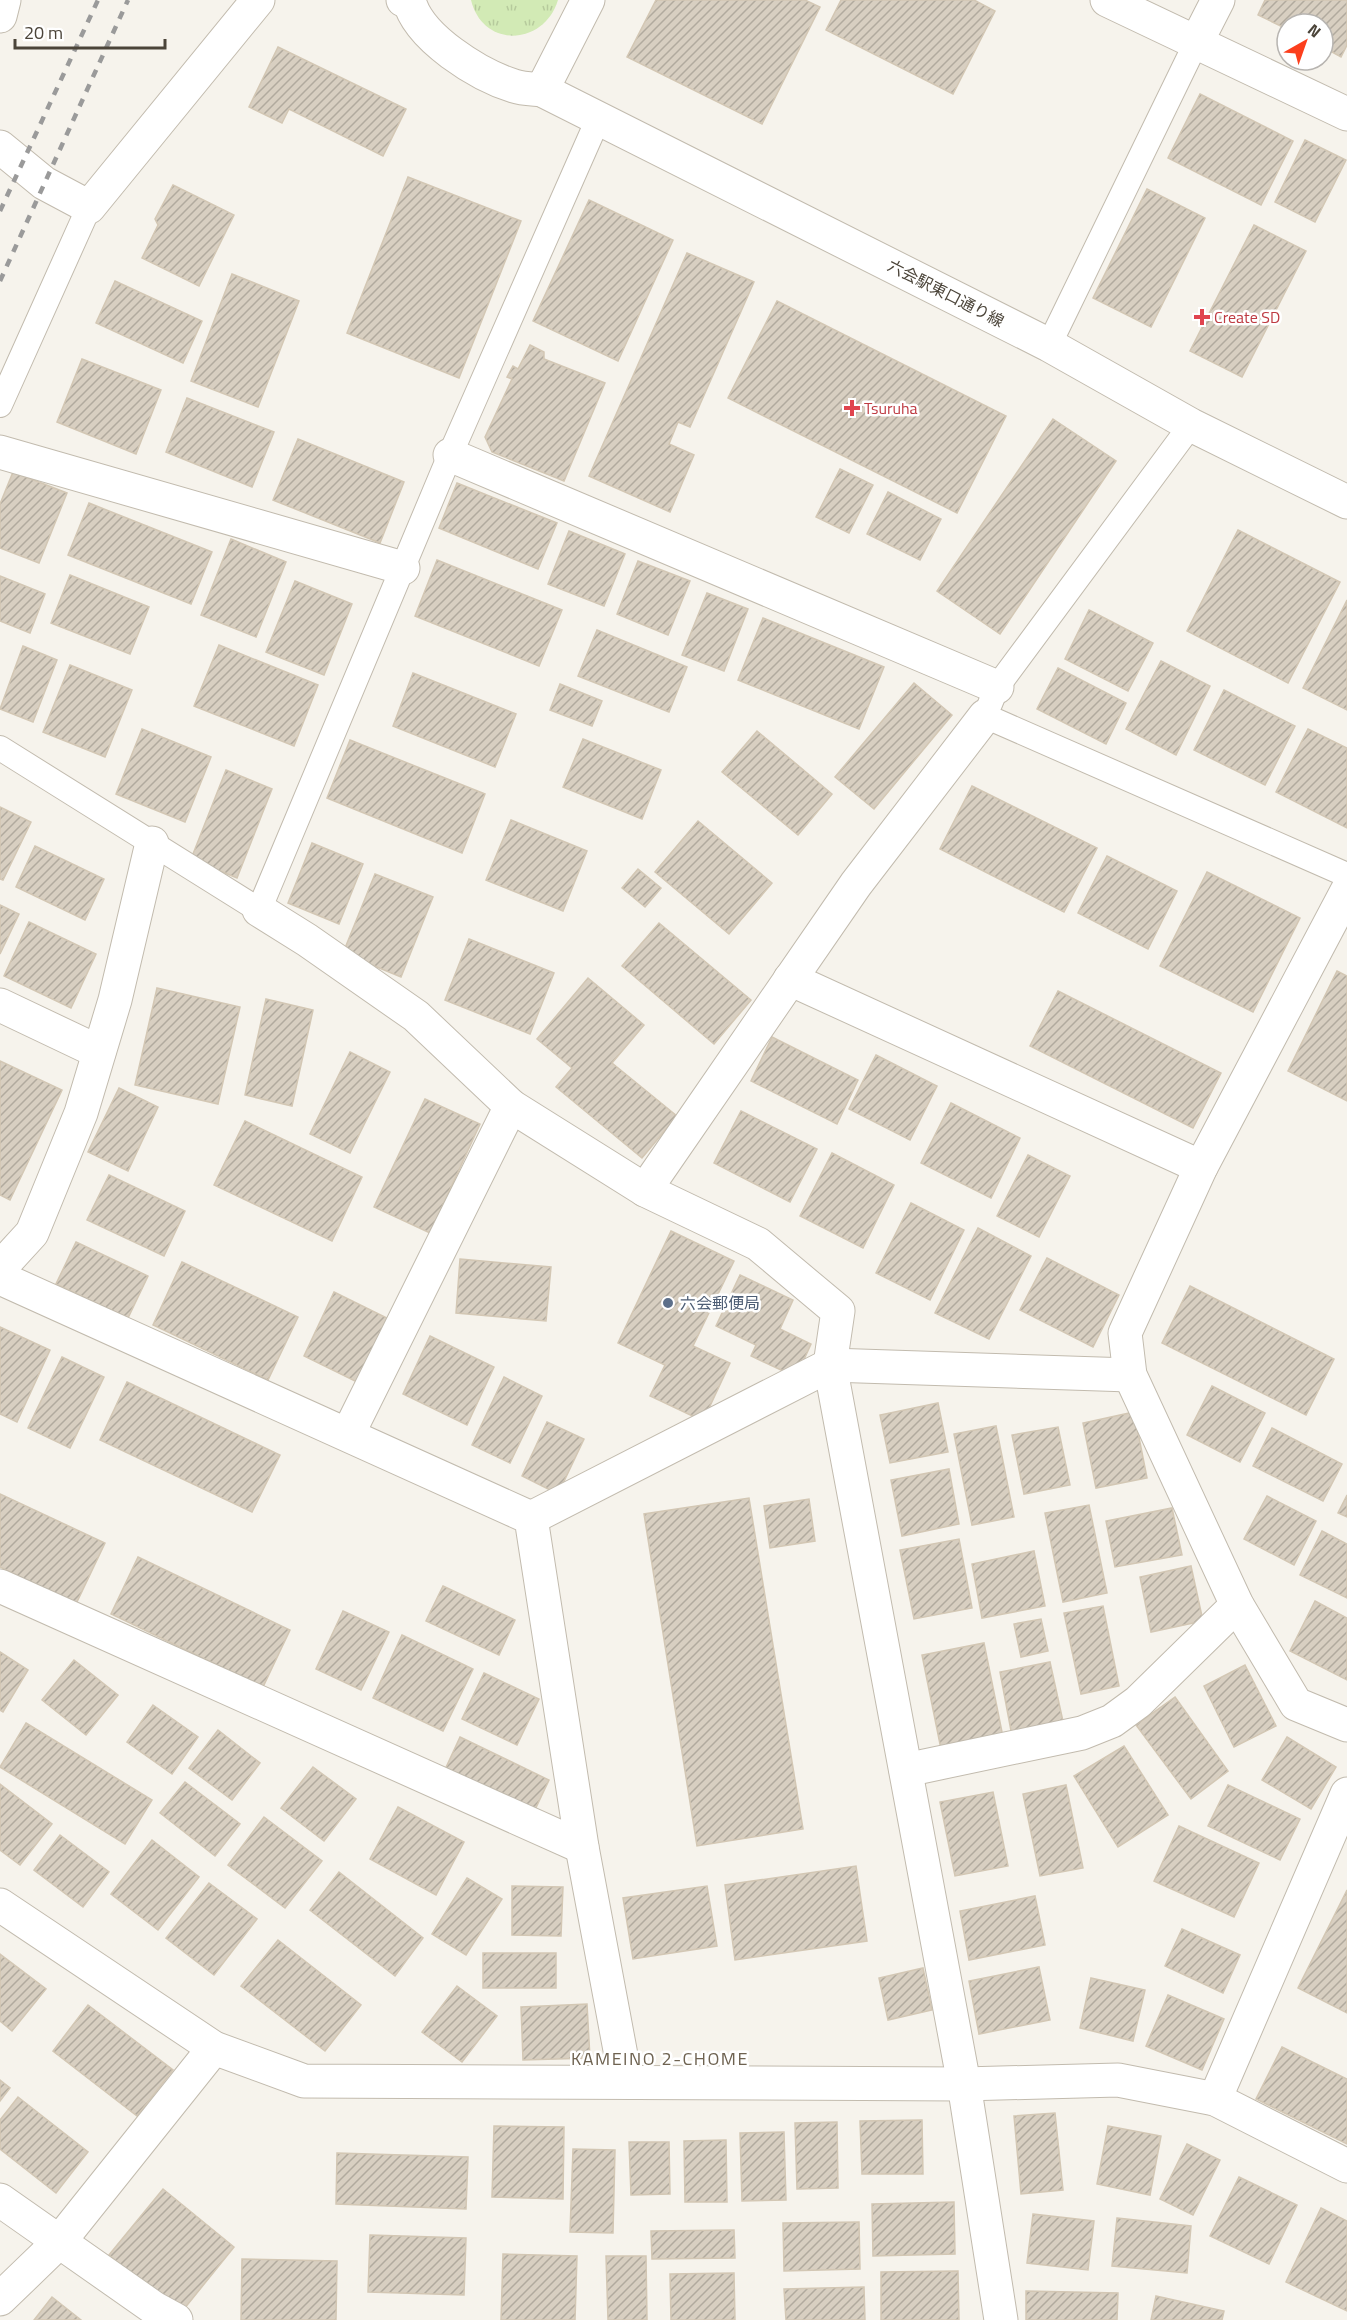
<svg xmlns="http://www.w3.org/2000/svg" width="1347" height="2320" font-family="'Titillium Web','Noto Sans JP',sans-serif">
	<defs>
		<pattern id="grass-tufts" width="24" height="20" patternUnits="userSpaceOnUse" patternTransform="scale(1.5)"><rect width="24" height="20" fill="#d2eab5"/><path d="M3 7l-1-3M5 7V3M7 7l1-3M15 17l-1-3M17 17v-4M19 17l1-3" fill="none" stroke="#b6ca9c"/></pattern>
		<pattern id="building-hatch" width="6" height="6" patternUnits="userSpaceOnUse" patternTransform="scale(1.5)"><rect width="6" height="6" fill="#d8cfc1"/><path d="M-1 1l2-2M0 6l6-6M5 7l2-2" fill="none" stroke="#b1aa9e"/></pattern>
	</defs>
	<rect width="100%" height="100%" fill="#f6f3ec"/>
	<path fill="url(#grass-tufts)" d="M471,0H558C544,46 483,49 471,0Z"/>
	<g fill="url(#building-hatch)" stroke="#d3c7b4" stroke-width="1.5">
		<path d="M656,0H805L820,7L762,124L627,57Z"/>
		<path d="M841,0H974L995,11L953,94L826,30Z"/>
		<path d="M1265,0H1347V45L1341,57L1323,47V24H1287V29L1258,15Z"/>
		<path d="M278,47L406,109L383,156L289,109L282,123L249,107Z"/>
		<path d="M1200,94L1293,141L1261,205L1168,158Z"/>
		<path d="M1305,140L1346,160L1315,222L1275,202Z"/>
		<path d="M408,177L521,221L459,378L347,333Z"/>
		<path d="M173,185L234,215L199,286L142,258L158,225L155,219Z"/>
		<path d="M1147,189L1205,218L1151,327L1093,298Z"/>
		<path d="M589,200L673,240L618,361L533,321Z"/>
		<path d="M1254,225L1306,251L1242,377L1190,351Z"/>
		<path d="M687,253L754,282L690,427L678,422L669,444L694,455L670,512L589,476Z"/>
		<path d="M232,274L299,301L258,407L191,381Z"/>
		<path d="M115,281L202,321L183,363L96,323Z"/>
		<path d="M777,301L1006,416L957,513L728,398Z"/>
		<path d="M530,345L544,352V359L605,383L564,481L492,452L485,437L512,379L507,377L513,366L518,369Z"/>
		<path d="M82,359L161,390L136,454L57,422Z"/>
		<path d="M187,398L274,432L252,487L166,452Z"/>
		<path d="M1053,419L1116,461L1000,634L937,591Z"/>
		<path d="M298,439L404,482L380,543L273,500Z"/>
		<path d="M840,469L873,485L849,533L816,517Z"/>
		<path d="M13,472L67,493L39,563L0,548V504Z"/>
		<path d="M457,483L557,523L538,569L439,528Z"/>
		<path d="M888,492L941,519L920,560L867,534Z"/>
		<path d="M89,503L212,552L191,604L68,555Z"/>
		<path d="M1238,530L1340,582L1288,683L1187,631Z"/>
		<path d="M569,531L625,554L604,606L548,584Z"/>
		<path d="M231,539L286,562L256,637L201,615Z"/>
		<path d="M437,560L562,610L539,666L415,616Z"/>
		<path d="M638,561L690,581L668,635L617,614Z"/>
		<path d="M70,575L149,607L130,654L51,623Z"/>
		<path d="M0,576L45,594L30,633L0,621Z"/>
		<path d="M295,581L352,604L324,675L266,652Z"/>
		<path d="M707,593L748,609L724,671L682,655Z"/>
		<path d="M1347,600V710L1303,688Z"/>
		<path d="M1089,610L1153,643L1128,691L1065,659Z"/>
		<path d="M763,618L884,667L859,729L738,680Z"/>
		<path d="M597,630L687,667L669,712L578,676Z"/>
		<path d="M219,645L318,685L294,746L194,706Z"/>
		<path d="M23,646L57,660L33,722L0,709Z"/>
		<path d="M1161,661L1210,686L1176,755L1126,729Z"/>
		<path d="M70,665L132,690L105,757L43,732Z"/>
		<path d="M1058,668L1126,703L1106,744L1037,709Z"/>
		<path d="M413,673L516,714L495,767L393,726Z"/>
		<path d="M914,683L952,715L874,809L835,777Z"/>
		<path d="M560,684L602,701L592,726L550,710Z"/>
		<path d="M1224,690L1295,726L1265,785L1194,750Z"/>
		<path d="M142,729L211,757L185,822L116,794Z"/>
		<path d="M1308,729L1347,748V828L1276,792Z"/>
		<path d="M757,731L832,794L798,835L722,772Z"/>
		<path d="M583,739L661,770L642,819L563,787Z"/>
		<path d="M350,740L485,794L462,853L327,798Z"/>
		<path d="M226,770L272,789L237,878L191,859Z"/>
		<path d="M972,786L1097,848L1064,912L940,849Z"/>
		<path d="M0,807L31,822L3,880L0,879Z"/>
		<path d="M511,820L587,851L563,911L486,880Z"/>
		<path d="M698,821L772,883L729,934L655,872Z"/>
		<path d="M312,843L363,864L339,924L288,903Z"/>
		<path d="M35,846L104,879L85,920L16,887Z"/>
		<path d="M1107,856L1177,891L1148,949L1078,913Z"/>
		<path d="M638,869L661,888L645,907L622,888Z"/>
		<path d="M1207,872L1300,918L1253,1012L1160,966Z"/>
		<path d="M375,874L433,897L401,977L343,953Z"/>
		<path d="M0,905L19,914L0,954Z"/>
		<path d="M29,922L96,954L71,1008L4,976Z"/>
		<path d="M659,923L751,1000L714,1044L622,966Z"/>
		<path d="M469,939L554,973L530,1034L445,1000Z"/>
		<path d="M1337,971L1347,976V1101L1288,1071Z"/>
		<path d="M588,978L644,1025L612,1063L677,1116L642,1158L556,1087L572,1068L537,1039Z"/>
		<path d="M157,988L240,1007L218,1104L135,1085Z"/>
		<path d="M1058,991L1221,1073L1193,1128L1030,1046Z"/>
		<path d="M266,999L313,1010L292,1106L245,1095Z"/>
		<path d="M772,1037L858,1080L837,1124L751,1081Z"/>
		<path d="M350,1052L390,1072L350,1153L310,1134Z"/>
		<path d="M876,1055L937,1086L910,1140L849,1109Z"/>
		<path d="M0,1061L62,1090L10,1200L0,1195Z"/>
		<path d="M119,1088L158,1107L128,1171L88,1152Z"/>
		<path d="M425,1099L480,1124L430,1233L374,1207Z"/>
		<path d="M951,1103L1020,1138L991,1198L921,1163Z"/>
		<path d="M741,1111L817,1149L790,1202L714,1163Z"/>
		<path d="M245,1121L362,1177L332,1241L214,1185Z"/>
		<path d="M832,1153L894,1185L863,1248L800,1216Z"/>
		<path d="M1028,1155L1070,1176L1039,1237L997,1216Z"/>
		<path d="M109,1175L185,1211L164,1256L87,1220Z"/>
		<path d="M911,1203L964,1230L930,1300L876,1273Z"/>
		<path d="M978,1228L1031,1256L989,1339L935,1313Z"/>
		<path d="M671,1231L734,1261L693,1346L730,1363L703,1421L650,1396L665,1365L618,1343Z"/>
		<path d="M76,1242L148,1276L128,1318L56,1284Z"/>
		<path d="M1047,1258L1119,1295L1093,1347L1020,1310Z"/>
		<path d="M460,1259L551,1267L546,1321L456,1313Z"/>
		<path d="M182,1262L298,1317L268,1380L153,1325Z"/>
		<path d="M740,1275L793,1300L780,1329L811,1344L796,1377L751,1356L756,1345L716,1326Z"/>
		<path d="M1190,1286L1334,1359L1306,1415L1162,1343Z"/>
		<path d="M334,1292L387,1318L357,1382L304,1356Z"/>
		<path d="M0,1327L50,1350L17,1422L0,1414Z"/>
		<path d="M430,1336L494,1367L467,1425L403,1394Z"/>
		<path d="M62,1357L104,1377L70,1448L28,1428Z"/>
		<path d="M504,1377L542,1396L510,1463L472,1445Z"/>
		<path d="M127,1382L280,1455L252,1512L100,1440Z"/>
		<path d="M1212,1386L1265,1413L1240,1462L1187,1435Z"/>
		<path d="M938,1403L948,1452L890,1463L880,1415Z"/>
		<path d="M1134,1412L1147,1478L1096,1488L1083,1423Z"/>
		<path d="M547,1422L584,1439L558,1494L522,1476Z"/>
		<path d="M996,1426L1014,1517L972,1525L954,1434Z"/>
		<path d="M1058,1427L1070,1485L1024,1494L1012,1435Z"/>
		<path d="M1272,1428L1342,1464L1323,1501L1253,1466Z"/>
		<path d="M949,1469L959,1524L902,1536L891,1480Z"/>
		<path d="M0,1494L105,1543L76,1604L0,1567Z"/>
		<path d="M1347,1495V1517L1338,1513Z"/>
		<path d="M1267,1496L1316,1521L1294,1565L1244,1539Z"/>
		<path d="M749,1498L803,1829L697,1846L644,1514Z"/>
		<path d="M809,1499L815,1541L770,1548L764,1506Z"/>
		<path d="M1089,1505L1107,1593L1063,1602L1045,1513Z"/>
		<path d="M1172,1508L1182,1555L1115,1567L1106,1521Z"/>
		<path d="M1322,1531L1347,1544V1598L1300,1575Z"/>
		<path d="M959,1539L972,1608L914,1619L900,1550Z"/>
		<path d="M1034,1551L1045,1606L982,1618L972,1564Z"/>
		<path d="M138,1557L290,1630L263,1687L111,1614Z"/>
		<path d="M1191,1566L1203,1621L1151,1632L1140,1577Z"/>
		<path d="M443,1586L515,1620L499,1655L426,1621Z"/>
		<path d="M1315,1601L1347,1618V1680L1290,1651Z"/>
		<path d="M1103,1606L1119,1686L1081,1694L1064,1613Z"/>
		<path d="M343,1611L389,1632L361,1690L316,1669Z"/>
		<path d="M1041,1619L1048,1651L1021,1657L1014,1624Z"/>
		<path d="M402,1635L473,1669L443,1731L373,1698Z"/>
		<path d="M984,1643L1003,1737L941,1749L922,1655Z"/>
		<path d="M0,1652L28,1670L3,1712L0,1710Z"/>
		<path d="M74,1660L118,1695L86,1735L42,1700Z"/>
		<path d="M1050,1662L1064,1726L1012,1736L1000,1672Z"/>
		<path d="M1245,1665L1276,1726L1234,1747L1204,1686Z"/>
		<path d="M484,1673L539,1699L517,1745L462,1719Z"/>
		<path d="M1175,1697L1228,1771L1191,1799L1136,1725Z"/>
		<path d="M153,1705L198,1737L172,1774L127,1742Z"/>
		<path d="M26,1723L152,1800L125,1844L0,1767Z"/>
		<path d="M218,1730L260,1763L232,1800L189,1768Z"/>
		<path d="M460,1737L549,1780L532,1816L443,1774Z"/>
		<path d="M1287,1737L1336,1767L1311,1809L1262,1780Z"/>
		<path d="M1124,1746L1168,1815L1118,1847L1074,1776Z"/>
		<path d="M313,1767L356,1799L324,1841L281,1808Z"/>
		<path d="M185,1782L240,1824L215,1856L160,1813Z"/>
		<path d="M0,1784L52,1824L20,1865L0,1850Z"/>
		<path d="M1066,1785L1083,1868L1040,1876L1023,1794Z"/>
		<path d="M1228,1785L1300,1819L1280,1860L1208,1826Z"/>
		<path d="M993,1792L1008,1866L955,1876L940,1802Z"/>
		<path d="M398,1807L464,1842L436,1895L370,1859Z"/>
		<path d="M264,1817L322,1861L285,1908L228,1865Z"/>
		<path d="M1179,1826L1259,1863L1234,1917L1154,1881Z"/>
		<path d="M60,1835L109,1872L83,1907L34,1870Z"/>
		<path d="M152,1840L199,1877L158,1930L111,1894Z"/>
		<path d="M856,1866L867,1941L735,1960L725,1885Z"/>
		<path d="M339,1872L423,1938L395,1976L310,1910Z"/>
		<path d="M467,1878L502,1899L466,1955L432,1934Z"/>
		<path d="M209,1883L257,1919L214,1975L166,1938Z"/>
		<path d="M512,1886L563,1887L561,1936L512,1935Z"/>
		<path d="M707,1886L717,1946L633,1959L623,1898Z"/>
		<path d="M1347,1890V2013L1298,1988Z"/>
		<path d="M1035,1896L1045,1945L969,1960L960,1911Z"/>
		<path d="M1182,1929L1240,1955L1223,1993L1165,1966Z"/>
		<path d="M278,1940L361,2005L325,2051L241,1986Z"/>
		<rect x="483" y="1953" width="73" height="35"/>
		<path d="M0,1954L46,1989L12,2031L0,2021Z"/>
		<path d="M1039,1967L1050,2020L979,2034L969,1981Z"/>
		<path d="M923,1968L932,2010L888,2020L879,1978Z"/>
		<path d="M1091,1978L1145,1990L1133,2041L1080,2028Z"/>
		<path d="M457,1986L497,2016L462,2062L422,2032Z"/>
		<path d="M1168,1995L1224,2019L1202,2070L1146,2046Z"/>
		<path d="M587,2004L590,2058L523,2060L521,2007Z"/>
		<path d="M88,2005L173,2070L137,2116L53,2051Z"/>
		<path d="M1282,2047L1347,2079V2144L1256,2099Z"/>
		<path d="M0,2080L10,2088L0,2101Z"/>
		<path d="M18,2097L88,2152L56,2193L0,2149V2120Z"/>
		<path d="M1055,2113L1063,2190L1021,2194L1014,2116Z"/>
		<path d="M922,2120L923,2174H862L860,2121Z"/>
		<path d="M837,2122L838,2188L797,2189L795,2123Z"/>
		<path d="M494,2126L564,2127L563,2199L492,2197Z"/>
		<path d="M1108,2126L1161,2136L1150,2195L1097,2184Z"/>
		<path d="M784,2132L786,2200L742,2201L740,2133Z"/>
		<path d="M726,2140L727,2202H685L684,2141Z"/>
		<path d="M629,2142H669L670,2194L631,2195Z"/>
		<path d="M1187,2144L1220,2160L1193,2215L1160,2199Z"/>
		<path d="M573,2149L615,2150L613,2233L570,2232Z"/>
		<path d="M337,2153L468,2157L466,2209L336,2204Z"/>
		<path d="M1239,2177L1297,2205L1269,2264L1210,2236Z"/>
		<path d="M163,2189L234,2247L180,2314L109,2255Z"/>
		<path d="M954,2202L955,2254L873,2256L872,2204Z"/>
		<path d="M1321,2208L1347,2221V2311L1286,2282Z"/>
		<path d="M1033,2214L1094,2221L1088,2270L1027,2263Z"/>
		<path d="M1117,2218L1191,2226L1187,2273L1112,2266Z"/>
		<path d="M859,2222L860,2269L784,2271L783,2223Z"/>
		<path d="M734,2230L735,2258L652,2259L651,2231Z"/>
		<path d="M370,2235L466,2238L464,2295L368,2292Z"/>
		<path d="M503,2254L577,2256L575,2320H501Z"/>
		<path d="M606,2256H646L647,2320H608Z"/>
		<path d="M242,2259L337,2261L336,2320H241Z"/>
		<path d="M958,2271L959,2320H881V2272Z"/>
		<path d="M734,2273L735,2320H671L670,2274Z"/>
		<path d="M864,2287L865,2320H786L784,2289Z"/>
		<path d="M1026,2291L1118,2293L1117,2320H1026Z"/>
		<path d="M1156,2296L1224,2311L1222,2320H1151Z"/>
		<path d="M52,2297L81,2320H34Z"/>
	</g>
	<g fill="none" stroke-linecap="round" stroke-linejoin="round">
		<defs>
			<g id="service">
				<path d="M1049,345L1196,43"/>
				<path d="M0,405L89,207"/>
				<path d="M1191,425L997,687L985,716L1347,875"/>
				<path d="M0,748L259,910L450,455L599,117"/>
			</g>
			<g id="minor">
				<path d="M409,0C418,38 479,75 514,86C523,89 533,89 542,90L588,0"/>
				<path d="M1107,0L1347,114"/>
				<path d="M1196,43L1218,0"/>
				<path d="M0,452L403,568"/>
				<path d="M450,455L997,687"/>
				<path d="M1347,891L1201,1167L1125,1333L1130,1375L1237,1605L1296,1704L1347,1725"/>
				<path d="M259,910L307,940L416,1016L511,1106L645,1190L758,1244L838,1311L830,1365L964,2084L1001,2320"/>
				<path d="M790,979L1201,1167"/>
				<path d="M0,1005L99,1052"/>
				<path d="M645,1190L856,884L985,716"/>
				<path d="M0,1268L32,1233L81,1113L115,1000L152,843"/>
				<path d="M0,1278L531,1518L582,1847L626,2082"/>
				<path d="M348,1434L511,1106"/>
				<path d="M531,1518L830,1365L1130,1375"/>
				<path d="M0,1586L582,1847"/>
				<path d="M906,1770L1082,1733L1112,1721L1138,1702L1237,1605"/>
				<path d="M0,1905L214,2048L304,2081L964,2084L1118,2080L1215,2099L1347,2166"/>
				<path d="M1215,2099L1347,1794"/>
				<path d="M0,2200L154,2308L176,2320"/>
				<path d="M0,2299L59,2242L214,2048"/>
			</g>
			<g id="tertiary">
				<path d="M403,0L408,1"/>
				<path d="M0,16L4,0"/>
				<path d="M542,90L1049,345L1191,425L1347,502"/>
				<path d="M0,147L44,183L89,207L258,0"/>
			</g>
		</defs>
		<use href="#service" stroke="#c2bbae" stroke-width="26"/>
		<use href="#minor" stroke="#c2bbae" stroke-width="35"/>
		<use href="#tertiary" stroke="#c2bbae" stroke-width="35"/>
		<use href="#service" stroke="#fff" stroke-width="24"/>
		<use href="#minor" stroke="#fff" stroke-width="33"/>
		<use href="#tertiary" stroke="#fff" stroke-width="33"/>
		<g stroke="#9a9a9a" stroke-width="4.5" stroke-dasharray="8 8" stroke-linecap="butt">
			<path d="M0,211L98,0"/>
			<path d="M0,281L128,0"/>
		</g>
	</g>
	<g fill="#e0444e" stroke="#fff" stroke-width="2">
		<path d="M1199 308h6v6h6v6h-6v6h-6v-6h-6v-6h6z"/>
		<path d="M849 399h6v6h6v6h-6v6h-6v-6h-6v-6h6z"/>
	</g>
	<circle fill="#5c6f8a" stroke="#fff" stroke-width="2" cx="668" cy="1303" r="6"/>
	<g text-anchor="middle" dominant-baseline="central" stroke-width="5" stroke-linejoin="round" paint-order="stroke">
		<g font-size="16" fill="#4b4439" stroke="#fff">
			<text transform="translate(946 293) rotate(27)">六会駅東口通り線</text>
		</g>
		<g font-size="16" fill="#be3a42" stroke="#fff" text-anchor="start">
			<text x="1214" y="317">Create SD</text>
			<text x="864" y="408">Tsuruha</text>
		</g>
		<g font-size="16" fill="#4e5e75" stroke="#fff" text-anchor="start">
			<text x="680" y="1303">六会郵便局</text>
		</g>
		<g font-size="18" letter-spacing="1.5" fill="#6e6250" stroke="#fff">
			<text x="660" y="2058">KAMEINO 2-CHOME</text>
		</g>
	</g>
	<g transform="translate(1305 42) rotate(40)"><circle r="28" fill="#ffffff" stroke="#b7b4b0" stroke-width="1.5"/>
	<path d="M0-4.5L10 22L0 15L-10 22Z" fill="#fc3f1d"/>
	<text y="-9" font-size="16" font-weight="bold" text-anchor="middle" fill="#4b4439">N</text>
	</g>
	<path d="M15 39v9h150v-9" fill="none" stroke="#4b4439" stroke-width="3"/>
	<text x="24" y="39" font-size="18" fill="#4b4439" stroke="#ffffff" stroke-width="4.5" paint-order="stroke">20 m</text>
</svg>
